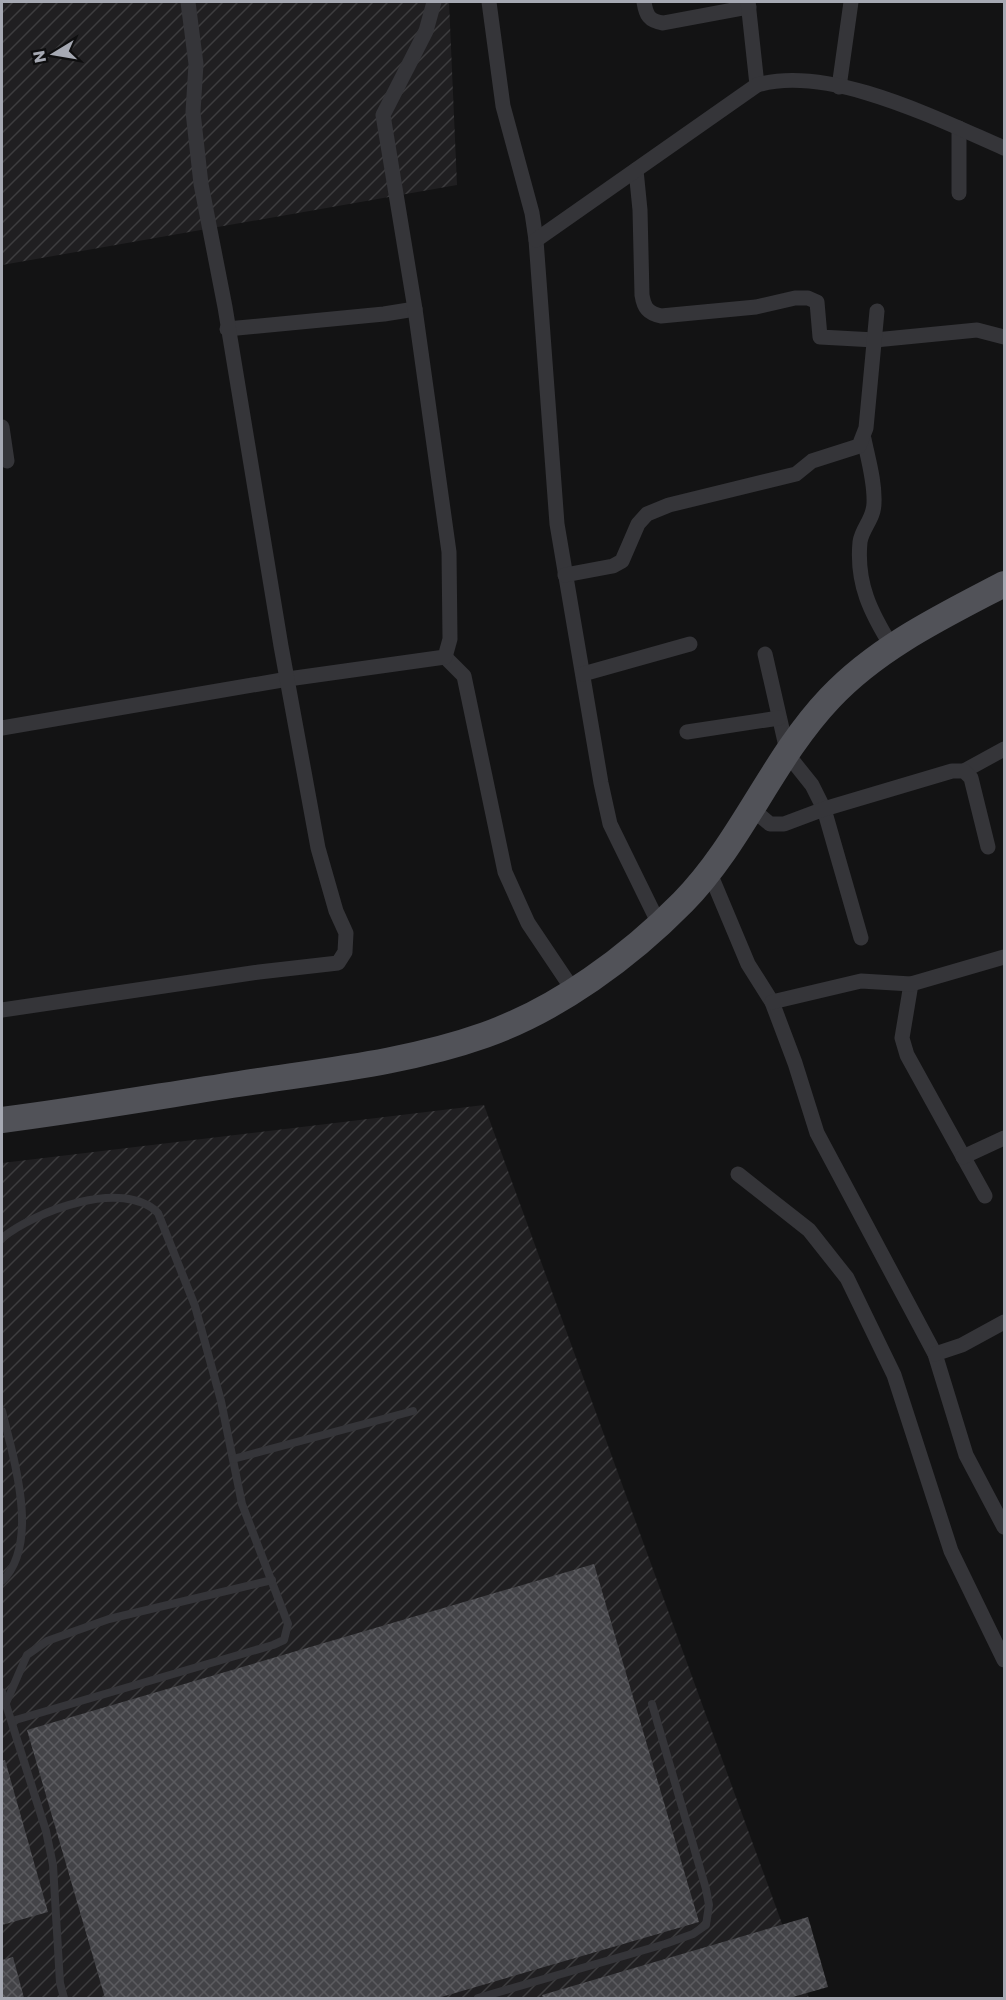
<svg xmlns="http://www.w3.org/2000/svg" width="1006" height="2000" font-family="Poppins,sans-serif">
	<defs>
		<pattern id="industrial-furrows" width="10" height="10" patternUnits="userSpaceOnUse" patternTransform="scale(1.5)"><rect width="10" height="10" fill="#201f21"/><path d="M-1 1l2-2M0 10L10 0M9 11l2-2" fill="none" stroke="#3d3d3f"/></pattern>
		<pattern id="building-cross-hatch" width="8" height="8" patternUnits="userSpaceOnUse" patternTransform="scale(1.5)"><rect width="8" height="8" fill="#434347"/><path d="M0 0l8 8M0 8l8-8" fill="none" stroke="#5b5b5f"/></pattern>
	</defs>
	<rect width="100%" height="100%" fill="#131314"/>
	<g fill="url(#industrial-furrows)">
		<path d="M2,2H449L457,185L2,265Z"/>
		<path d="M484,1105L809,1998H2V1163Z"/>
	</g>
	<g fill="url(#building-cross-hatch)">
		<path d="M594,1564L699,1922L438,1998H105L27,1730Z"/>
		<path d="M5,1760L48,1912L2,1925V1761Z"/>
		<path d="M808,1917L828,1987L789,1998H543L542,1995Z"/>
		<path d="M13,1957L24,1998H2V1960Z"/>
	</g>
	<g fill="none" stroke-linecap="round" stroke-linejoin="round">
		<g stroke="#353539" stroke-width="8">
			<path d="M2,1238C35,1211 123,1178 158,1213L195,1306L221,1401L242,1504L288,1624L284,1640L273,1645L12,1721"/>
			<path d="M2,1411C13,1457 41,1543 2,1581"/>
			<path d="M233,1459L413,1411"/>
			<path d="M2,1692L46,1831L53,1865L60,1983L64,1998"/>
			<path d="M6,1703L27,1655L47,1641L109,1619L272,1580"/>
			<path d="M478,1998L665,1944L693,1934L706,1925L709,1905L706,1889L652,1704"/>
		</g>
		<g stroke="#353539" stroke-width="15">
			<path d="M489,2L503,106L532,213L536,240L557,524L601,783L610,824L660,926"/>
			<path d="M644,2C646,15 649,21 663,23L749,7"/>
			<path d="M748,2L757,85"/>
			<path d="M839,87L851,2"/>
			<path d="M636,170L640,210L642,295C644,308 648,313 661,316L756,307L795,298H808L817,302L820,337L875,340L977,330L1004,337"/>
			<path d="M959,193V128"/>
			<path d="M536,240L757,85C829,64 937,119 1004,148"/>
			<path d="M227,329L384,314L415,309"/>
			<path d="M2,427L7,461"/>
			<path d="M864,439C868,459 875,482 874,503C874,519 862,528 860,542C856,584 871,613 892,647"/>
			<path d="M565,575L613,566L622,561L638,524L647,514L669,505L796,474L812,461L859,446L866,428L877,311"/>
			<path d="M765,654L788,755L812,785L824,809L861,938"/>
			<path d="M445,657L464,676L505,872L528,923L573,990"/>
			<path d="M583,674L690,644"/>
			<path d="M2,728L288,679L445,657L450,639L449,552L415,309L383,115L426,31L434,2"/>
			<path d="M687,732L779,718"/>
			<path d="M964,771L1004,749"/>
			<path d="M752,809L770,824H784L824,809L952,771H964L971,778L988,847"/>
			<path d="M709,871L748,964L772,1002L795,1063L817,1133L935,1354L966,1455L1004,1527"/>
			<path d="M911,984L902,1038L907,1055L985,1196"/>
			<path d="M772,1002L861,981L911,984L1004,957"/>
			<path d="M2,1010L259,972L338,963L345,952L346,933L336,911L318,848L281,646L225,307L201,184L193,112L196,64L188,2"/>
			<path d="M963,1157L1004,1138"/>
			<path d="M738,1174L809,1230L847,1278L894,1375L951,1551L1004,1660"/>
			<path d="M935,1354L962,1345L1004,1322"/>
		</g>
		<path stroke="#515258" stroke-width="26" d="M2,1120C81,1110 160,1096 239,1084C321,1071 406,1063 485,1035C558,1009 629,957 683,902C742,842 772,759 830,698C878,647 943,616 1004,584"/>
	</g>
	<rect width="1006" height="2000" fill="none" stroke="#a6a9b3" stroke-width="6"/>
	<g transform="translate(54 54) rotate(259)" stroke="#0e0e0f" stroke-width="4.5" paint-order="stroke">
	<path d="M0-4.5L10 22L0 15L-10 22Z" fill="#a6a9b3"/>
	<text y="-9" font-size="16" font-weight="bold" text-anchor="middle" fill="#a6a9b3">N</text>
	</g>
</svg>
